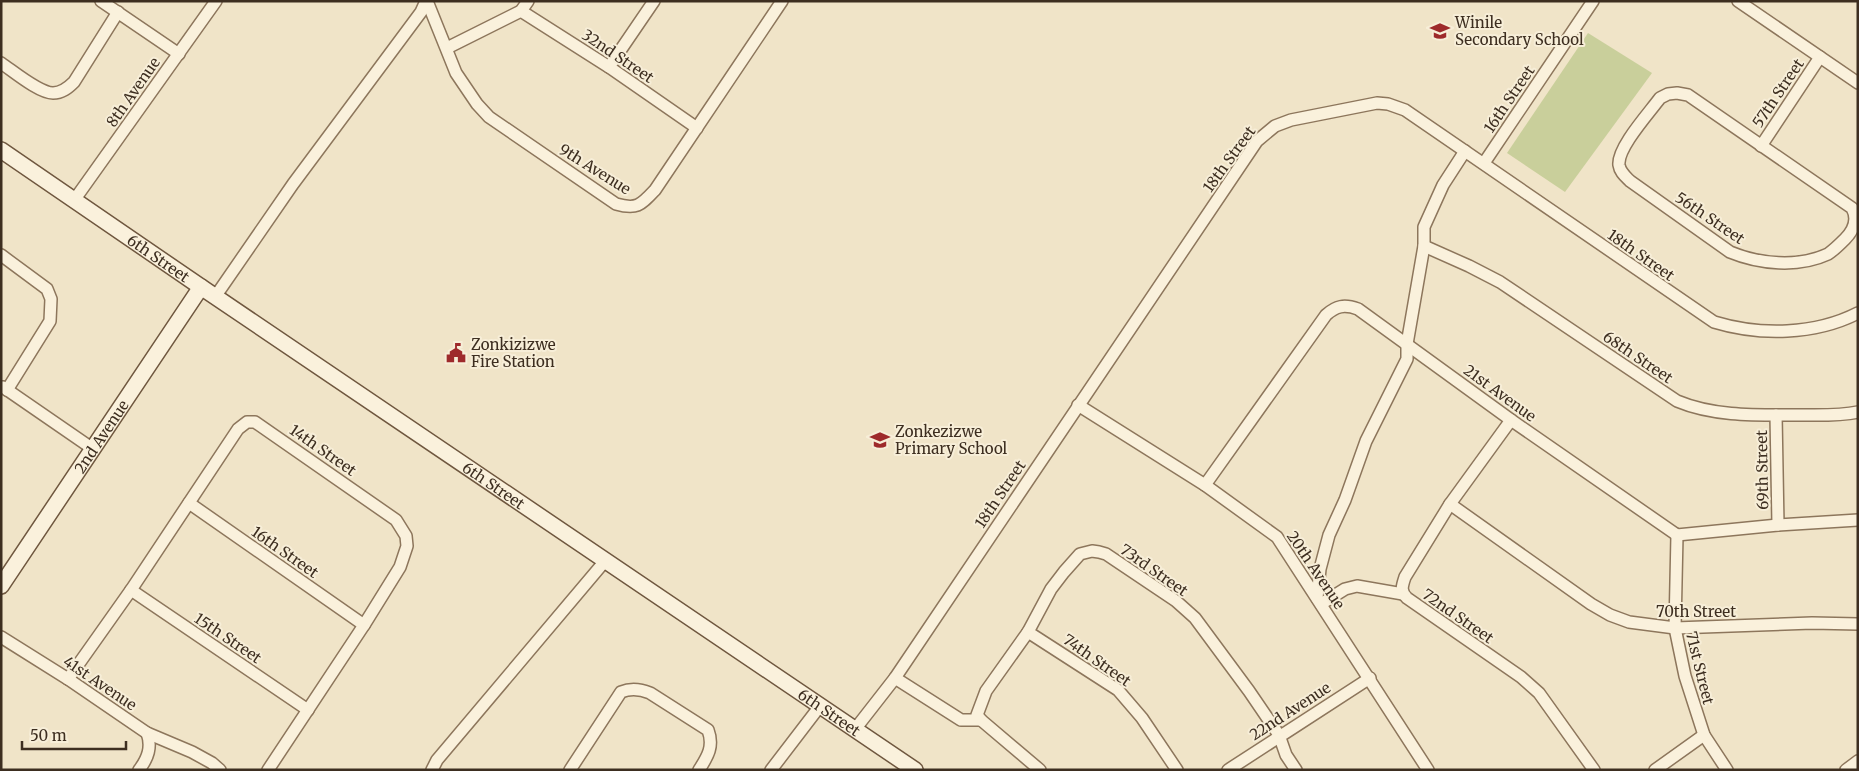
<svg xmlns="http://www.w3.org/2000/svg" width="1859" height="771" font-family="Merriweather,serif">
	<rect width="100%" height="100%" fill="#f0e4c8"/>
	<path fill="#c9cf9b" d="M1588,33L1652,73L1565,192L1507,153Z"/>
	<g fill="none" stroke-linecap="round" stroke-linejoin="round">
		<defs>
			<g id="street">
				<path d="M101,1L179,54"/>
				<path d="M427,1L456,73L477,104L489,117L616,204C637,210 641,205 655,190L782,1"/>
				<path d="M1738,1L1858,83"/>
				<path d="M521,11L609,67L697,128"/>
				<path d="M447,48L521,11L528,1"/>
				<path d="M1,63C13,71 39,93 53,93C62,93 68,88 74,82L118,12"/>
				<path d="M609,67L654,1"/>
				<path d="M1677,93L1688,95L1852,208C1858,219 1854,230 1845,239C1840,244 1834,250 1828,254C1798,268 1759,264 1730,252L1630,181C1625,176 1620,172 1619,165C1617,148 1649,113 1660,98L1668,94Z"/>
				<path d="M1761,146L1820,57"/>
				<path d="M1484,163L1593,1"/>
				<path d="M75,199L216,1"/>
				<path d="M1424,246L1469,266L1500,282L1677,401C1715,417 1759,415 1800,415C1819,415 1839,416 1858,412"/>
				<path d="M1,255L47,289L51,299L50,321L7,390"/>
				<path d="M215,297L293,184L421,12L426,1"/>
				<path d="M3,387L93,449"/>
				<path d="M1078,405L1205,485L1277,537L1428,770"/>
				<path d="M1776,415L1778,525"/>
				<path d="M1511,420L1450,504L1405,577C1402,586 1400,591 1407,598L1521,677L1539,693L1594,770"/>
				<path d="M1205,485L1326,315C1336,306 1344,304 1358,309L1511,420L1677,535L1778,525L1858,520"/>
				<path d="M189,503L364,625"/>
				<path d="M1450,504L1591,604L1610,615L1629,622L1675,628L1812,623L1858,624"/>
				<path d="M1677,535L1675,628L1685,676L1704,735L1727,770"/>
				<path d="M131,590L308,710"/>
				<path d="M1317,598L1320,569L1329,535L1345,500L1366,441L1407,359V344L1424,246V227L1443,185L1465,151"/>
				<path d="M1321,604L1345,589L1357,586L1403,594"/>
				<path d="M1028,632L1118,690L1142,718L1177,770"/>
				<path d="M1,637L68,679L147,733L192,752L212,763L220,770"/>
				<path d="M895,678L961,720H981"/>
				<path d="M68,679L131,590L238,429L247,422H255L396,520L406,536L407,546L400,567L364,625L268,770"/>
				<path d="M856,728L895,678L1257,141L1275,126L1291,120L1377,103L1388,104L1405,110L1714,322C1760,336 1815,335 1858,313"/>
				<path d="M139,770C148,758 152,747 147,733"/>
				<path d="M432,770L437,760L605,561"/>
				<path d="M570,770L621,692C631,688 640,689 650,693L708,730C714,746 708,756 699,770"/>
				<path d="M771,770L820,706"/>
				<path d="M1040,770L981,720L977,715L986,691L1028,632L1051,589L1064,572L1080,554L1092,551L1099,552L1106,554L1176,601L1195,618L1249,691L1279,735L1286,755L1296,770"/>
				<path d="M1228,770L1370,678"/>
				<path d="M1655,770L1704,735"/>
				<path d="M1846,770L1858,761"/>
			</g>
			<g id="secondary">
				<path id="s1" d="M1,150L201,287L915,770"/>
				<path id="s2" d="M1,586L201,287"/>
			</g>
		</defs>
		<use href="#street" stroke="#8d765c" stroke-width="14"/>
		<use href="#secondary" stroke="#6f573f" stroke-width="18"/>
		<use href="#street" stroke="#faf1dc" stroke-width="11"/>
		<use href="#secondary" stroke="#faf1dc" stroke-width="15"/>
	</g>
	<defs>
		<symbol id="school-bare" viewBox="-9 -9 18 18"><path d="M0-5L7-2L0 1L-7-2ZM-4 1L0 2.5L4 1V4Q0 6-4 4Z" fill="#9e2a2b" stroke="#f7eed8" stroke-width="2.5" paint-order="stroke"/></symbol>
		<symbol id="civic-bare" viewBox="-9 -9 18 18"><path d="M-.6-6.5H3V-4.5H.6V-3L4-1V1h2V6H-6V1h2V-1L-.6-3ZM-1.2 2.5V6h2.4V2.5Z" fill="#9e2a2b" stroke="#f7eed8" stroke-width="2.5" paint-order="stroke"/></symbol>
	</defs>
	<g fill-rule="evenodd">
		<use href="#school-bare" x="1426" y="17" width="28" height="28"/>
		<use href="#civic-bare" x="442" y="339" width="28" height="28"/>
		<use href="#school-bare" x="866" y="426" width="28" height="28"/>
	</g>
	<g text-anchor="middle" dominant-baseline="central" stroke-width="4" stroke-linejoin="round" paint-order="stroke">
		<g font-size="15" fill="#3d2e20" stroke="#f7eed8" text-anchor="start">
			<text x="1455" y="22">Winile<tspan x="1455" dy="17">Secondary School</tspan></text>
			<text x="471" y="344">Zonkizizwe<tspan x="471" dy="17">Fire Station</tspan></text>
			<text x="895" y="431">Zonkezizwe<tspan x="895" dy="17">Primary School</tspan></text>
		</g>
		<g font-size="15" fill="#3d2e20" stroke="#f7eed8">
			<text transform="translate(618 56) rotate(34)">32nd Street</text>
			<text transform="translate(133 92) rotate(-55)">8th Avenue</text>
			<text transform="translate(1778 93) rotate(-56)">57th Street</text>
			<text transform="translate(1509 99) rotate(-56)">16th Street</text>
			<text transform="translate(1229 159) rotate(-54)">18th Street</text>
			<text transform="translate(595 169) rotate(32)">9th Avenue</text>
			<text transform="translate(1710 218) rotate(34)">56th Street</text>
			<text transform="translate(1641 255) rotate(35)">18th Street</text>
			<text stroke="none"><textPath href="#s1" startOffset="191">6th Street</textPath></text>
			<text transform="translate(1638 357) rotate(34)">68th Street</text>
			<text transform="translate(1500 393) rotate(36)">21st Avenue</text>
			<text stroke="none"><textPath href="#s2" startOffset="180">2nd Avenue</textPath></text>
			<text transform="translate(323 450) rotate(35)">14th Street</text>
			<text transform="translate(1762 470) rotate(-91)">69th Street</text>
			<text stroke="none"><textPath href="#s1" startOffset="596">6th Street</textPath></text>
			<text transform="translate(1000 494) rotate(-56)">18th Street</text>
			<text transform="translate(285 552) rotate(35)">16th Street</text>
			<text transform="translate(1154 570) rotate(35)">73rd Street</text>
			<text transform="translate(1316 570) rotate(56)">20th Avenue</text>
			<text x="1696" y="611">70th Street</text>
			<text transform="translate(1458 616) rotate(35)">72nd Street</text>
			<text transform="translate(228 638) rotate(34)">15th Street</text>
			<text transform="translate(1097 660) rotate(35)">74th Street</text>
			<text transform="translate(1700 668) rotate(76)">71st Street</text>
			<text transform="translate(100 683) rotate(34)">41st Avenue</text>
			<text transform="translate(1290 711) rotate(-33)">22nd Avenue</text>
			<text stroke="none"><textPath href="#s1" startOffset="1001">6th Street</textPath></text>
		</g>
	</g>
	<rect width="1859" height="771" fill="none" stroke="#3d2e20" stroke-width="5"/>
	<path d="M22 741v8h104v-8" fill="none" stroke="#3d2e20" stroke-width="2.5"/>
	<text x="30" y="741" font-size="15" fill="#3d2e20" stroke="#f7eed8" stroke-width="4" paint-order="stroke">50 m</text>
</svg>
